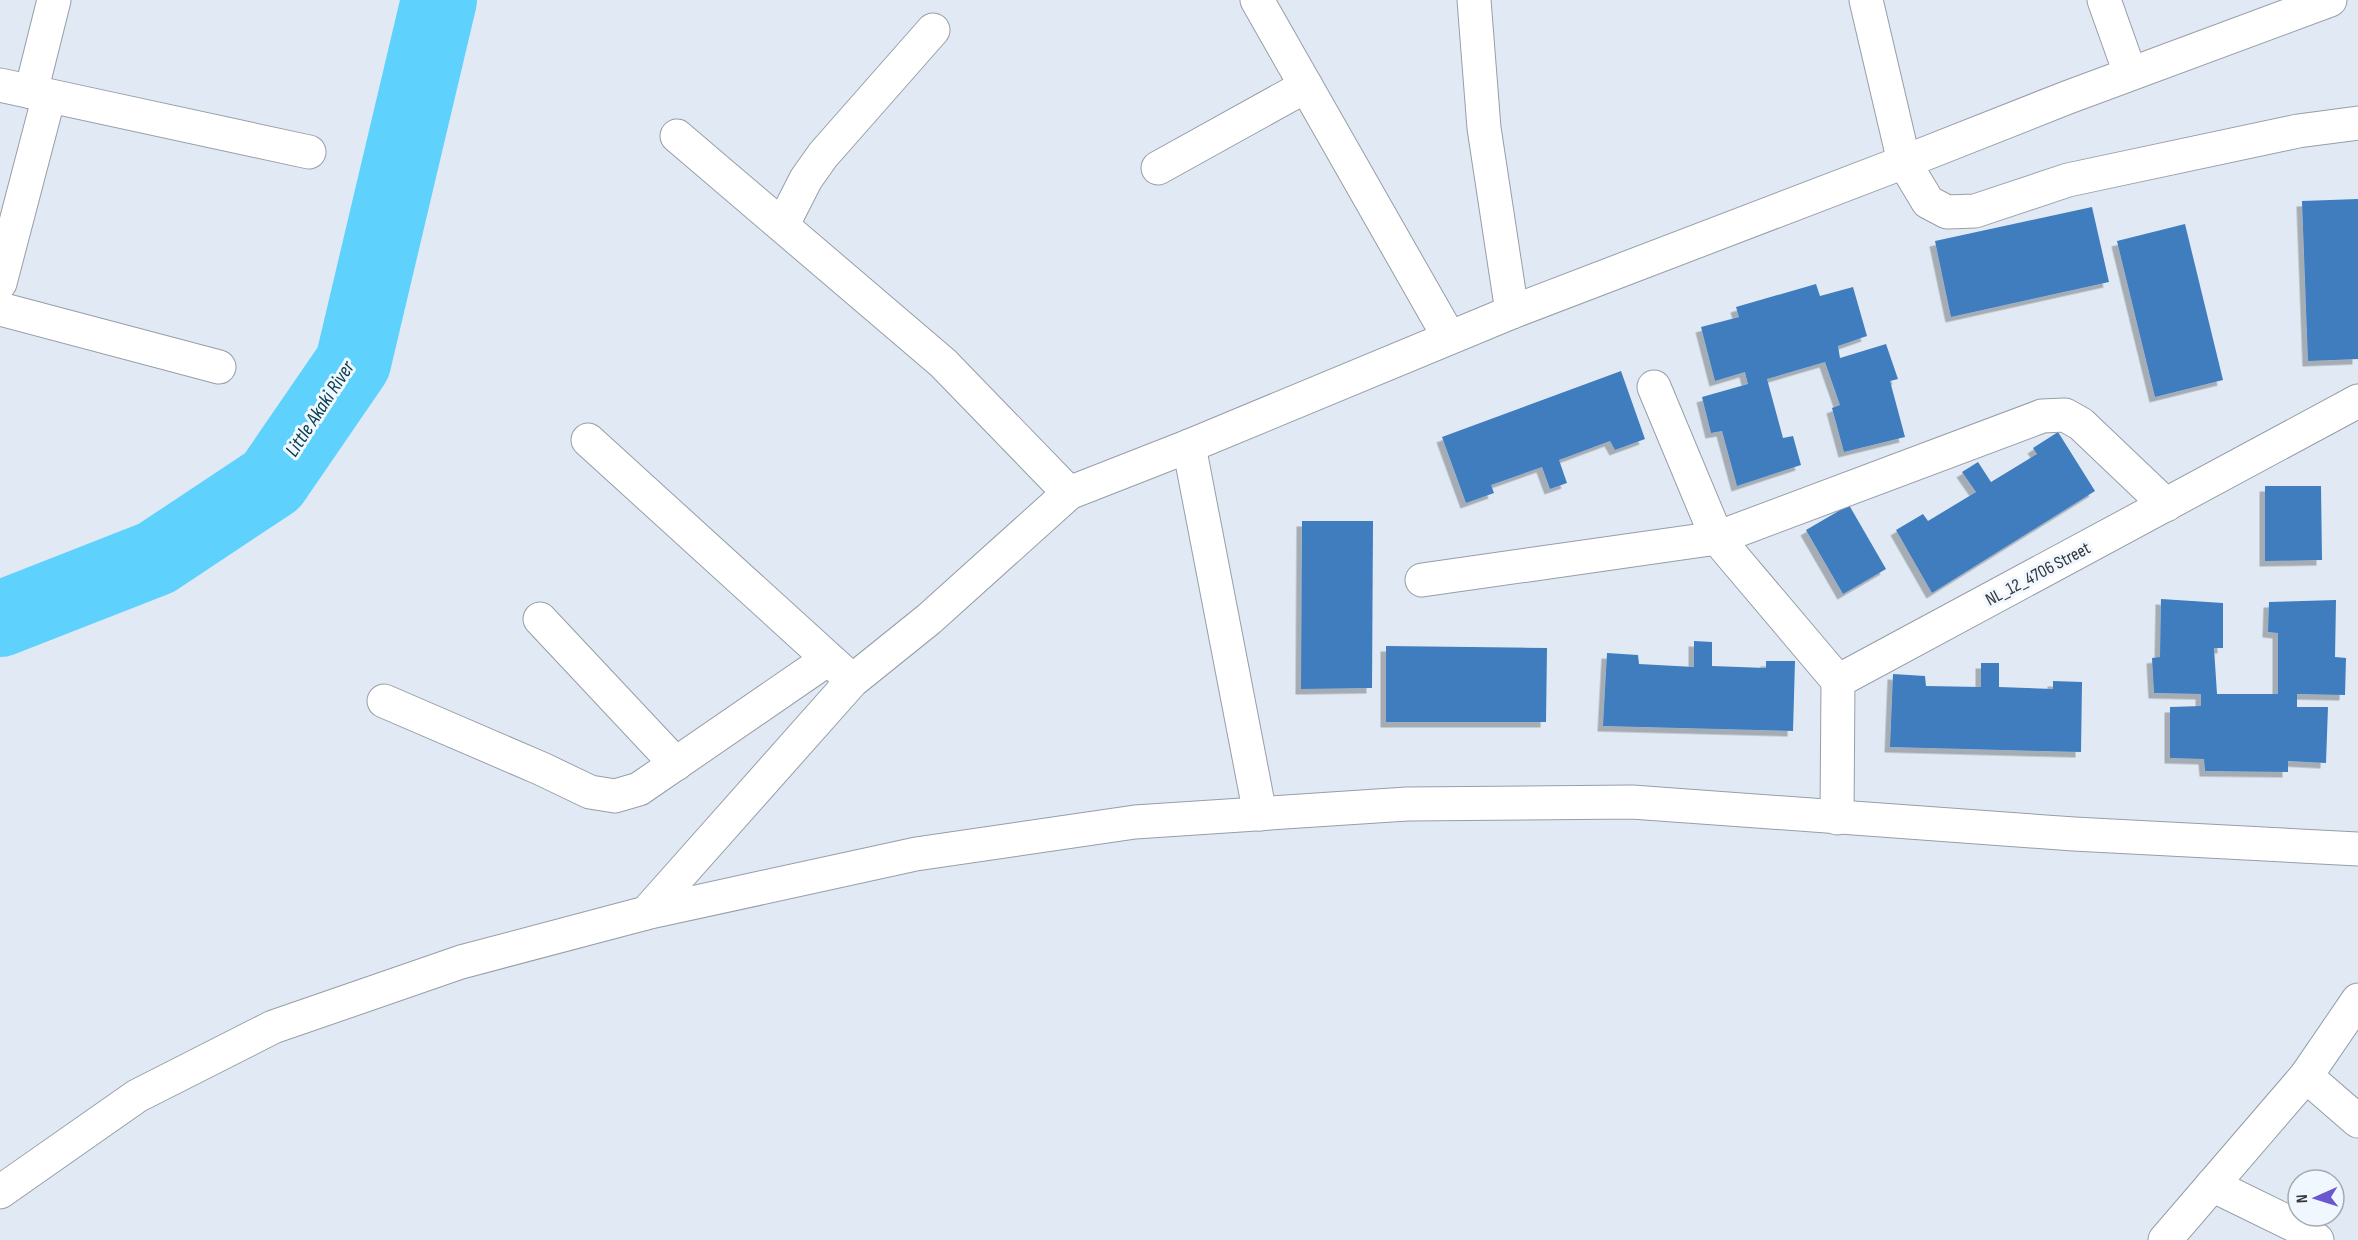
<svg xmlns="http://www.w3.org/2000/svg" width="2358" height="1240" font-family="'Sofia Sans Condensed',sans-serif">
	<defs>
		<filter id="shadow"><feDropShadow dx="-5.5" dy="5.5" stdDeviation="0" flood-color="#0004"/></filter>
	</defs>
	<rect width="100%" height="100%" fill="#e1eaf4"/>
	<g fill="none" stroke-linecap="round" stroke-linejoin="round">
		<path stroke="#5ed2fd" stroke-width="76" d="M0,619L156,558L272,481L353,363L439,0"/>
	</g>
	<g fill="#3f7dbf" filter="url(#shadow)">
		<path d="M2358,199V359L2308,361L2302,201Z"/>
		<path d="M2092,207L2109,282L1951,317L1935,241Z"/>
		<path d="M2185,224L2223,380L2155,397L2117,241Z"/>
		<path d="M1816,284L1820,296L1853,287L1867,336L1838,346L1840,358L1886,344L1898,379L1890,381L1905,437L1844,452L1832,408L1840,405L1825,362L1767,379L1783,438L1793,436L1801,465L1737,486L1722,431L1711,433L1702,397L1748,384L1745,372L1715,381L1701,327L1739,317L1736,307Z"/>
		<path d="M1621,371L1645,439L1615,450L1610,441L1559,460L1567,483L1550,489L1542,467L1491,485L1494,493L1466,503L1442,437Z"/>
		<path d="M2058,432L2095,491L1932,593L1896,530L1923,514L1928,521L1976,492L1962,472L1978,462L1991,482L2037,454L2033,448Z"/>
		<path d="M2265,486H2321L2322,560L2265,561Z"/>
		<path d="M1849,505L1886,569L1843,594L1806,530Z"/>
		<path d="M1302,521H1373L1372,688L1301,689Z"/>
		<path d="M2161,599L2223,603V648H2214L2217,694H2278V633L2268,632L2269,602L2336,600L2335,657L2346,658L2345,695L2297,694V707H2328L2326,763L2288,761V772L2205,771L2204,759L2170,758V707L2201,706V694L2154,693L2152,658L2160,657Z"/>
		<path d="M1694,641L1712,642V666L1766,668V661H1795L1793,731L1603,726L1607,653L1638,655L1639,664L1694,667Z"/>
		<path d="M1386,646L1547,648L1546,722H1386Z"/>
		<path d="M1981,663H1999V687L2053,689V681L2082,682L2081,752L1890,747L1893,674L1925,676L1926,686L1981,687Z"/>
	</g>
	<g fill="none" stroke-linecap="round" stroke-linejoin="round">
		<defs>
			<g id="minor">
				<path d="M1257,0L1449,337"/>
				<path d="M1474,0L1484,128L1512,312"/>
				<path d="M1866,0L1904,162L1928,202L1947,212L1975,211L2068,180L2298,131L2358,123"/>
				<path d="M2104,0L2130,73"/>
				<path d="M0,85L309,152"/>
				<path d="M31,92L54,0"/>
				<path d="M677,136L943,363L1069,493"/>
				<path d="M1158,168L1306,86"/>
				<path d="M783,224L806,179L823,155L933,30"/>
				<path d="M0,283L49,96"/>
				<path d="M0,309L219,367"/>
				<path d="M1654,387L1717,538L1838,681"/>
				<path d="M588,440L844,673"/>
				<path d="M1189,446L1260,814"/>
				<path d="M1422,580L1717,538L2042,416L2065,415L2081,424L2166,505"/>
				<path d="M540,619L676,764"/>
				<path d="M384,701L542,769L590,792L615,796L639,789L828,659"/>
				<path d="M1837,818L1838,681L2358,401"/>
				<path d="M646,913L852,681L929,619L1069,493L1189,446L1512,312L1904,162L2066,98L2330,0"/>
				<path d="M2306,1076L2358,1121"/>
				<path d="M2212,1185L2298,1227L2317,1240"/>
				<path d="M0,1192L137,1096L273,1027L461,962L646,913L916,854L1135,822L1407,804L1632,802L2074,834L2358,849"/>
				<path d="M2165,1240L2306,1076L2358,1000"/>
			</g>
		</defs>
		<use href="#minor" stroke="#969ea7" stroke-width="35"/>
		<use href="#minor" stroke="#fff" stroke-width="33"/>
	</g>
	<g text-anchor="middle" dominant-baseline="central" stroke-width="6" stroke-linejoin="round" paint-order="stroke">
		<g font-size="18" fill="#34373b" stroke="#f0f7ff">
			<text transform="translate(2038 574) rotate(-28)">NL_12_4706 Street</text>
		</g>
		<g font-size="20" font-style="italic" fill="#0c4051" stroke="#f0f7ff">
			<text transform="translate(320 409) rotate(-57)">Little Akaki River</text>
		</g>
	</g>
	<g transform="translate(2316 1198) rotate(267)"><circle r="28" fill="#f0f7ff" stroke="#a5aab1" stroke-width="1.5"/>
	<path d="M0-4.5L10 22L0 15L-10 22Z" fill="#6b57d0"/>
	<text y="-9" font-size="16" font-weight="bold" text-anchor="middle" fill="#34373b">N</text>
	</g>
</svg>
